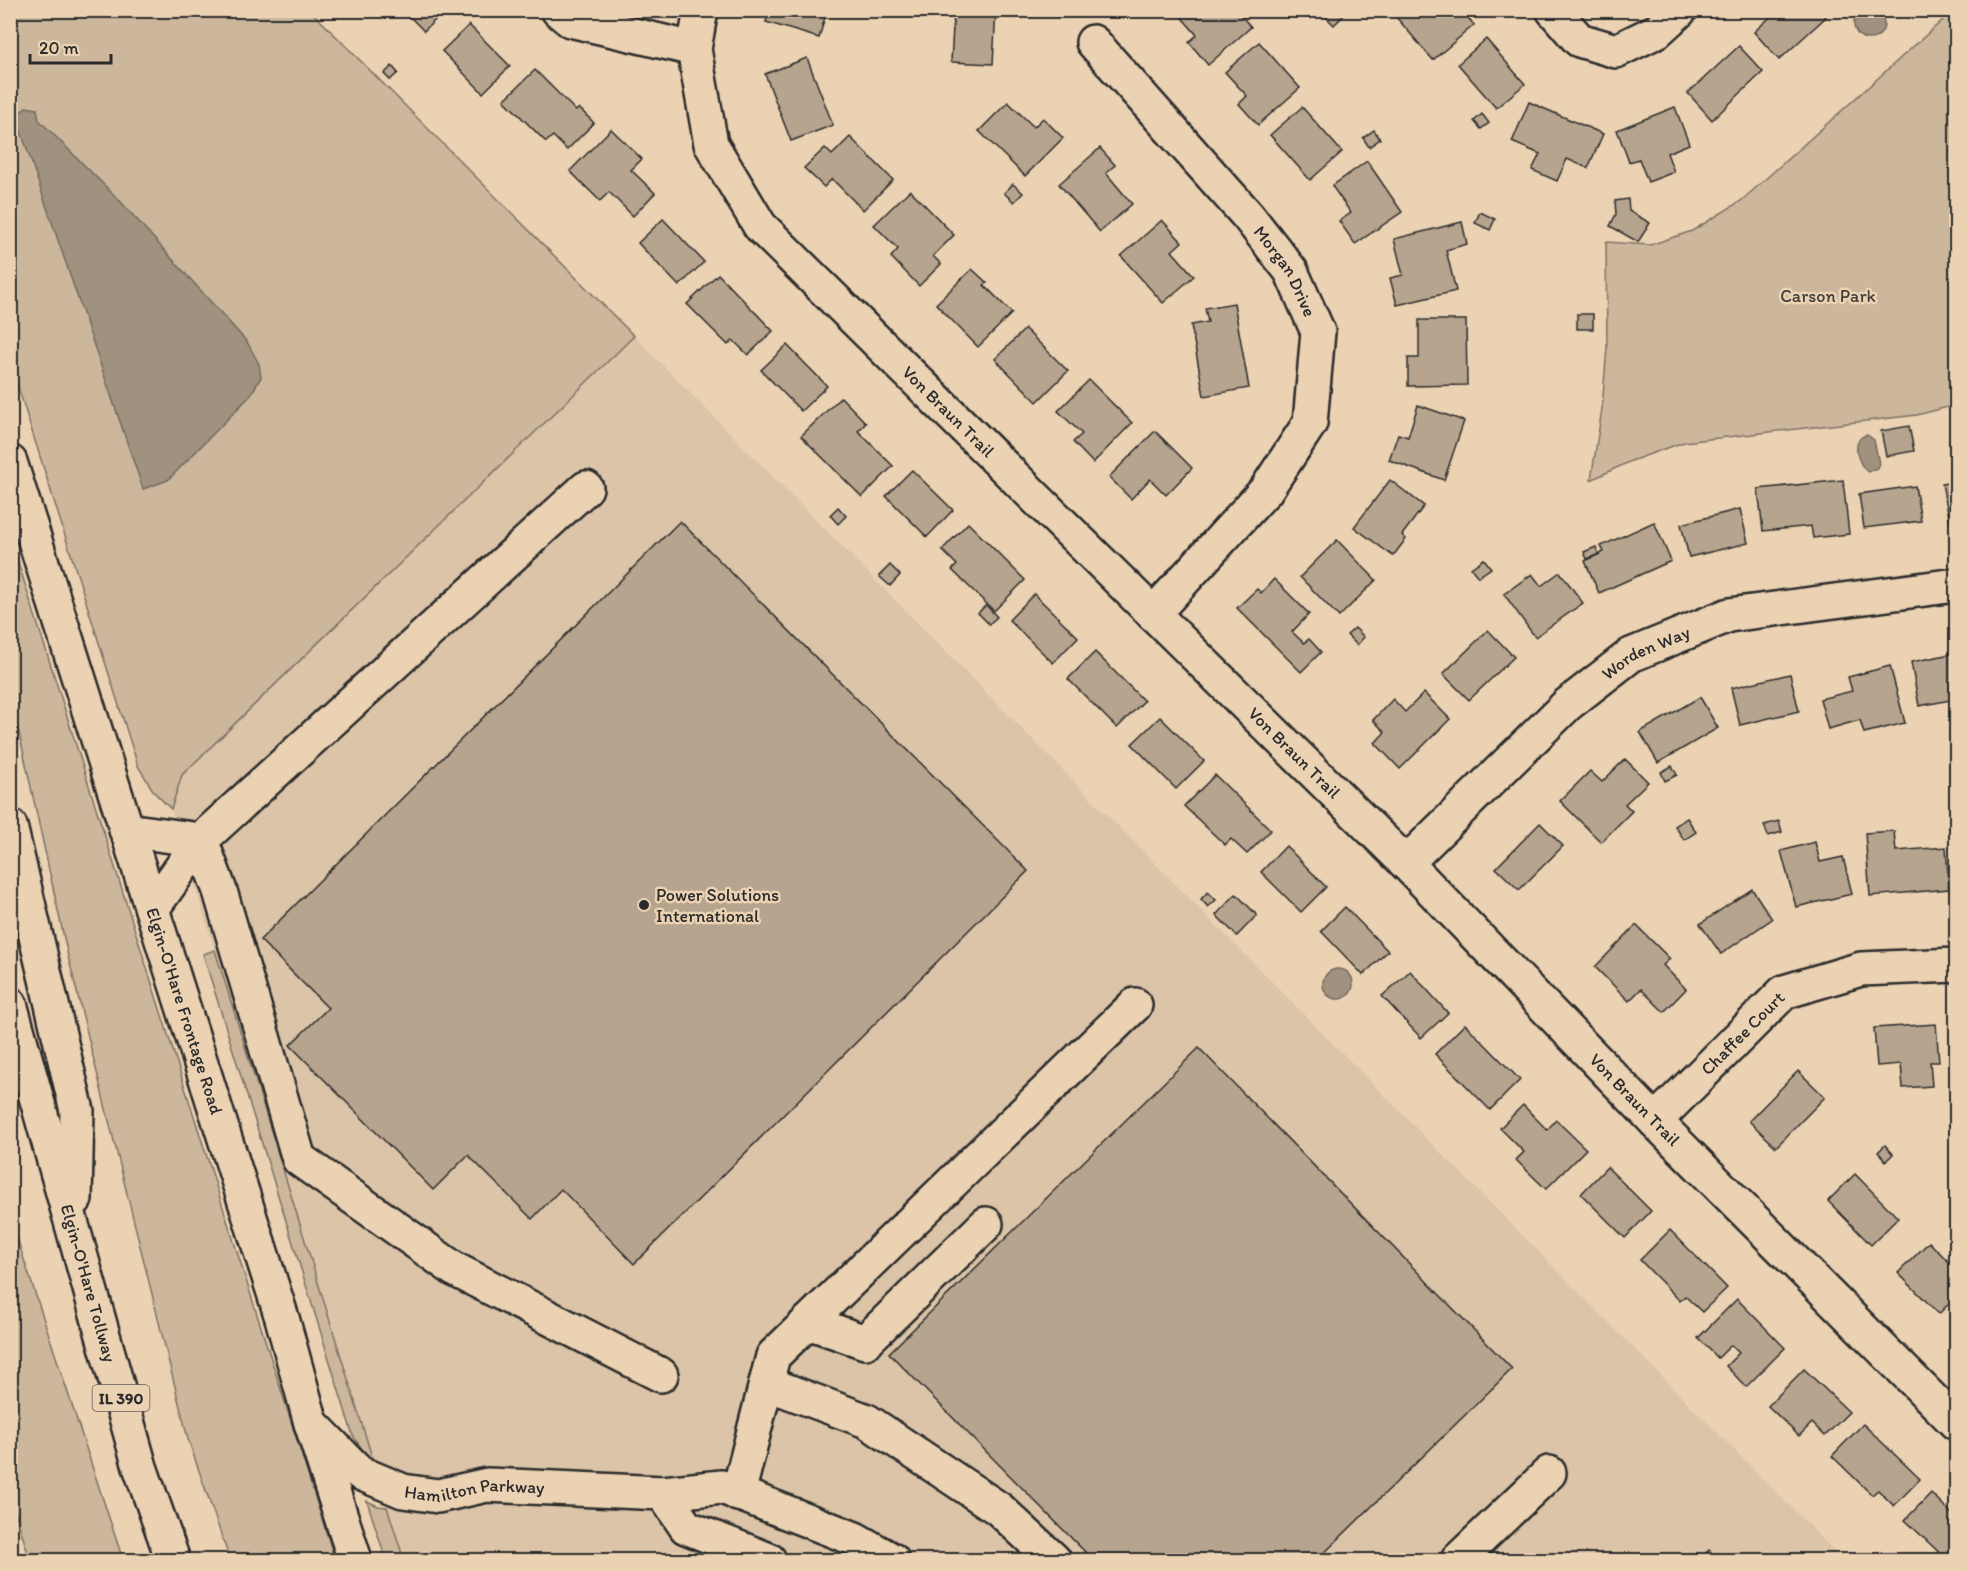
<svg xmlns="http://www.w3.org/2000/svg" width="1967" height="1571" font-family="Itim,sans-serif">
	<rect width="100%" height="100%" fill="#ebd2b3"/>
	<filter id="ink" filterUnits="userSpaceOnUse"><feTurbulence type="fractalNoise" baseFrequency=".0167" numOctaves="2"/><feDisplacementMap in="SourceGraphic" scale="12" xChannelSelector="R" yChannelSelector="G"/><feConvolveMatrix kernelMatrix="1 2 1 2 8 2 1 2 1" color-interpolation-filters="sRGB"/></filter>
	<g filter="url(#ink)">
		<path fill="#dbc4a8" d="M634,336L1843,1560H404L171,809L182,775Z"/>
		<g fill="#ccb79d" stroke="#7c7164" stroke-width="1.5">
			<path d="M11,10L311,11L634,336L182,775L171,809L154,792L138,766L11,365Z"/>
			<path d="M1953,11H1956V405L1917,415L1684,442L1631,461L1591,480L1602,409L1607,347L1606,242L1650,245L1692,231L1741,201Z"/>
			<path d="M10,537L335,1560H230L188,1439L68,956L11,696Z"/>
			<path d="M215,950L373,1460L364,1452L353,1436L203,954Z"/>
			<path d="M10,1217L123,1560H30L11,1498Z"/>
			<path d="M367,1501L378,1506L387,1507L404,1560H386Z"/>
		</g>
		<g fill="#a1927f" stroke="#72695d" stroke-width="1.5">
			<circle cx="1869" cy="24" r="15"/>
			<path d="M26,107L37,109L39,120L121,202L247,342L259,364L261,377L250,396L168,480L143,489L16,117Z"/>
			<path d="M1867,435L1874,440L1879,464L1877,468L1868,472C1857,465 1850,438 1867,435Z"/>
			<circle cx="1338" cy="984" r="15"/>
		</g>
		<g fill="#b6a48e" stroke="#2b2b2b" stroke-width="1.5">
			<path d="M403,10H445L424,31Z"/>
			<path d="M769,10H827L819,38L766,22Z"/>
			<path d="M954,10H996L993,64L951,62Z"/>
			<path d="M1236,10L1251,27L1208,65L1189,42L1197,35L1176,11Z"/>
			<path d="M1331,10H1343L1346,13L1334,25L1325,16Z"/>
			<path d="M1390,10H1462L1474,25L1433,60Z"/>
			<path d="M1778,10H1820L1826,17L1779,60L1754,32Z"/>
			<path d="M469,25L510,66L483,93L442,51Z"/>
			<path d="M1486,39L1525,84L1496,108L1458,64Z"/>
			<path d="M1259,42L1300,88L1258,125L1239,104L1247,96L1225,72Z"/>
			<path d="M1739,46L1763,72L1712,120L1688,93Z"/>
			<path d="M807,58L833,125L791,141L765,74Z"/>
			<path d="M392,66L398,73L390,80L384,74Z"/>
			<path d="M535,70L576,111L579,108L594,123L567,150L553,136L546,142L504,100Z"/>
			<path d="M1008,102L1034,127L1043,118L1063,138L1025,176L979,131Z"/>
			<path d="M1529,102L1603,134L1588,168L1567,159L1557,181L1532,170L1540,154L1512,142Z"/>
			<path d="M1302,107L1342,152L1310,180L1270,135Z"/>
			<path d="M1675,107L1689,144L1667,153L1674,172L1648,182L1639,159L1629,162L1617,130Z"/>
			<path d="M1482,114L1489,123L1481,129L1474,121Z"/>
			<path d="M611,129L642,159L631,170L655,193L633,216L609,192L600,201L570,171Z"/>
			<path d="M1374,130L1380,139L1369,147L1363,138Z"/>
			<path d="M850,137L893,180L863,210L832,179L824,187L804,168L825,148L832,155Z"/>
			<path d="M1100,148L1115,165L1106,173L1132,204L1100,232L1059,184Z"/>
			<path d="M1367,161L1402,212L1355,244L1339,221L1351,213L1332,186Z"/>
			<path d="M1013,184L1023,193L1014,202L1004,193Z"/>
			<path d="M910,190L954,235L933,256L941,264L919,286L891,257L898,249L874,225Z"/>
			<path d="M1628,199L1629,211L1650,223L1638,242L1610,226L1616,214L1615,201Z"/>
			<path d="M1480,212L1495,219L1490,230L1475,223Z"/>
			<path d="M663,219L704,262L679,286L638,243Z"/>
			<path d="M1162,220L1182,242L1172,251L1194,276L1163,303L1121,256Z"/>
			<path d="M1462,222L1467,244L1446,250L1456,291L1397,305L1390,278L1403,275L1394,239Z"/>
			<path d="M972,269L987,283L984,285L1012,313L978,347L936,304Z"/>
			<path d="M718,274L773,331L748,355L733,340L728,345L687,304Z"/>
			<path d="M1234,303L1249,388L1204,396L1191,325L1208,322L1205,308Z"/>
			<rect x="1577" y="314" width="16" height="15"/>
			<path d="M1419,320H1466L1467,385L1408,386V358H1419Z"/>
			<path d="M1025,329L1068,371L1037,402L995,359Z"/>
			<path d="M787,345L827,386L801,411L761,370Z"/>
			<path d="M1089,380L1132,423L1093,463L1073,442L1082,434L1058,411Z"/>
			<path d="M841,397L866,423L858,431L893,466L862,497L801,436Z"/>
			<path d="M1418,405L1464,421L1444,480L1389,460L1398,434L1408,437Z"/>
			<path d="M1909,426L1914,451L1886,456L1881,431Z"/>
			<path d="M1155,431L1192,468L1166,495L1150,479L1131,499L1109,477Z"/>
			<path d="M912,470L953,510L927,537L886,496Z"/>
			<path d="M1390,480L1424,506L1402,535L1406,539L1393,556L1354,527Z"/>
			<path d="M1843,480L1849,534L1813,538L1811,526L1763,531L1758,489Z"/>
			<path d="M1956,481V519L1950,521L1942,484Z"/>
			<path d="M1915,486L1921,521L1864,528L1859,494Z"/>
			<path d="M838,507L846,516L838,524L830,515Z"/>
			<path d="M1740,509L1748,543L1689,557L1681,524Z"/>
			<path d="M680,521L1028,871L634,1264L561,1189L532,1219L468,1155L433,1190L290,1045L328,1008L260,940Z"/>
			<path d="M1654,522L1671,561L1599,593L1585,561L1604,552L1601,546Z"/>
			<path d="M968,523L1025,580L994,611L952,570L957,565L942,550Z"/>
			<path d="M1337,540L1376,580L1339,617L1300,577Z"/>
			<path d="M1596,547L1599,554L1587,559L1584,552Z"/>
			<path d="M1484,559L1491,568L1478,577L1471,568Z"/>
			<path d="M890,565L900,575L890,586L879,576Z"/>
			<path d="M1560,572L1583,603L1535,637L1504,594L1532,574L1541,586Z"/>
			<path d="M1274,579L1309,614L1292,632L1304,643L1309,639L1321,652L1301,672L1237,608L1257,589L1261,593Z"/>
			<path d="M1034,594L1078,637L1053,663L1009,620Z"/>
			<path d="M986,605L997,617L989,624L978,613Z"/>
			<path d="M1355,628L1364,637L1357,645L1347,635Z"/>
			<path d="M1488,630L1514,657L1469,700L1443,674Z"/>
			<path d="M1095,652L1144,701L1117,728L1068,679Z"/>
			<path d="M1956,653V699L1919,706L1911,662Z"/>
			<path d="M1890,666L1905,723L1864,733L1860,720L1828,729L1820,699L1852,691L1848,677Z"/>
			<path d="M1790,674L1799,711L1740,725L1731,688Z"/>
			<path d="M1424,693L1450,719L1400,769L1375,743L1385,732L1373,720L1393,699L1405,712Z"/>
			<path d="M1700,697L1718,728L1658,763L1640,732Z"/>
			<path d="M1160,717L1204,761L1176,789L1132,744Z"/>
			<path d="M1625,759L1648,782L1625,804L1632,811L1601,842L1560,801L1590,771L1602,782Z"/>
			<path d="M1672,766L1677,775L1665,781L1661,772Z"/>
			<path d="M1215,775L1271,830L1247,854L1231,839L1225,845L1184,806Z"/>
			<path d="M1687,818L1696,832L1684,840L1675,826Z"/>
			<path d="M1779,821L1782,832L1768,836L1764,825Z"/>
			<path d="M1540,823L1563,846L1519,890L1496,868Z"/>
			<path d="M1894,831L1896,851L1946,847L1949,889L1870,896L1865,833Z"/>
			<path d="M1815,842L1820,862L1843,857L1852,894L1796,907L1781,851Z"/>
			<path d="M1286,846L1326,887L1301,912L1261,872Z"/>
			<path d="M1752,889L1772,919L1721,954L1700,924Z"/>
			<path d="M1208,892L1216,900L1208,907L1201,899Z"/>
			<path d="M1236,894L1257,915L1237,936L1216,915Z"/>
			<path d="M1345,907L1388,951L1363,975L1321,931Z"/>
			<path d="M1636,925L1670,959L1663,965L1686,989L1664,1012L1641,989L1629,1001L1595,967Z"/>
			<path d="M1410,971L1448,1013L1421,1038L1382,996Z"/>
			<path d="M1465,1024L1520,1080L1490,1110L1435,1054Z"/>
			<path d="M1936,1024L1939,1062H1930L1932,1086L1903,1088L1901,1064L1877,1066L1874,1028Z"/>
			<path d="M1199,1048L1512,1369L1317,1560H1093L889,1353Z"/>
			<path d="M1798,1071L1825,1097L1776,1147L1749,1121Z"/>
			<path d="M1523,1105L1547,1130L1556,1120L1586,1149L1546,1189L1516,1160L1524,1152L1500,1128Z"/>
			<path d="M1885,1145L1893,1154L1886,1161L1878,1152Z"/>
			<path d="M1607,1167L1651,1211L1625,1238L1581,1194Z"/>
			<path d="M1855,1174L1898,1218L1871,1245L1828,1201Z"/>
			<path d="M1670,1230L1727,1288L1702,1312L1685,1296L1680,1301L1640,1260Z"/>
			<path d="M1929,1242L1956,1269V1296L1939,1314L1898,1273Z"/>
			<path d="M1737,1299L1785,1348L1746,1387L1726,1366L1739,1353L1731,1345L1718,1358L1698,1338Z"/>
			<path d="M1804,1369L1849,1412L1825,1436L1812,1423L1799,1436L1768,1406Z"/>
			<path d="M1863,1424L1920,1479L1894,1506L1878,1490L1872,1495L1832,1456Z"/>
			<path d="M1931,1493L1956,1518V1555L1951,1560H1947L1905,1520Z"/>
			<path d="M1709,1550L1719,1560H1698Z"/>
		</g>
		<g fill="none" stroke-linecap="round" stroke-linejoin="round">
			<defs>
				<g id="minor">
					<path d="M558,10L570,20L694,49"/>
					<path id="s1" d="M701,10L694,49L711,144L760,226L1406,863L1655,1121L1956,1423"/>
					<path d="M1553,10L1579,40L1616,51L1657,31L1680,10"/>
					<path id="s2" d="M1093,42L1248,216L1291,271L1318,332L1310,423L1266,490L1153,614"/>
					<path d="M126,830L201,840"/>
					<path d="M201,840L220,891L299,1159L454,1269L661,1375"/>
					<path id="s3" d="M1406,863L1568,704L1631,655L1729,615L1956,585"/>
					<path d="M152,909L201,840L586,488"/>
					<path id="s4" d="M1655,1121L1784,992L1861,969L1956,965"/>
					<path d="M808,1322L865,1342L986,1224"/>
					<path d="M766,1383L867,1421L999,1509L1054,1560"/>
					<path id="s5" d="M311,1423L360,1473L403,1491L438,1496L487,1485L663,1493L722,1487L855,1539L892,1560"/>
					<path d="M663,1493L686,1527L769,1560"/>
					<path d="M738,1494L773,1356L1135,1005"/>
					<path d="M1458,1560L1549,1473"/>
				</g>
				<g id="major">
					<path id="s6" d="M10,462L282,1318L311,1423L355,1560"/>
				</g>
				<g id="highway">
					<path d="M10,826L77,1111L75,1199"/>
					<path id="s7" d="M10,1004L140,1467L173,1560"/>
				</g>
			</defs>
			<use href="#minor" stroke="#2b2b2b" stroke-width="38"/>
			<use href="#major" stroke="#2b2b2b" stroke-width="38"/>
			<use href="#highway" stroke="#2b2b2b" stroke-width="38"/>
			<use href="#minor" stroke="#ebd2b3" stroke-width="33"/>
			<use href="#major" stroke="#ebd2b3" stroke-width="33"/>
			<use href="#highway" stroke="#ebd2b3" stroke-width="33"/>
		</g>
	</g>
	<circle fill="#2b2b2b" stroke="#ebd2b3" stroke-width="2" cx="644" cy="905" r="6"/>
	<g text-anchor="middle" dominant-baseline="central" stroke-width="5" stroke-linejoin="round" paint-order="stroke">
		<rect fill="#ebd2b3" stroke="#655d54" stroke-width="1.5" x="92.5" y="1385" width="57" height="26" rx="4.5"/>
		<g font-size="16" font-weight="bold" fill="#2b2b2b">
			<text x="121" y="1398">IL 390</text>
		</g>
		<g font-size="18" fill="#2b2b2b" stroke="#ebd2b3">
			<text stroke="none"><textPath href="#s2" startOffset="300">Morgan Drive</textPath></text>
			<text stroke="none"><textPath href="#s1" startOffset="496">Von Braun Trail</textPath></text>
			<text stroke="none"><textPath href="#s3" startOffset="321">Worden Way</textPath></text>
			<text stroke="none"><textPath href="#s1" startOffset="982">Von Braun Trail</textPath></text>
			<text stroke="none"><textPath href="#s6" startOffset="576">Elgin-O'Hare Frontage Road</textPath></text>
			<text stroke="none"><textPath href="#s4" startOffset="124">Chaffee Court</textPath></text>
			<text stroke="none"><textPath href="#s1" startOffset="1468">Von Braun Trail</textPath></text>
			<text stroke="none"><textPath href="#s7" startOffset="290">Elgin-O'Hare Tollway</textPath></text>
			<text stroke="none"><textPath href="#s5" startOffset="189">Hamilton Parkway</textPath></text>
		</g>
		<g font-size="18" fill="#43403c" stroke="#ebd2b3">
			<text x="1828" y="296">Carson Park</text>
		</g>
		<g font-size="18" fill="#2b2b2b" stroke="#ebd2b3" text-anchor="start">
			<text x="656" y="895">Power Solutions<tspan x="656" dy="21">International</tspan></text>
		</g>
	</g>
	<rect width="1967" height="1571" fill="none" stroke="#ebd2b3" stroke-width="36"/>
	<rect x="18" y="18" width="1931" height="1535" fill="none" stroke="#2b2b2b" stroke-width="2" filter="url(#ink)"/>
	<path d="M30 54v9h81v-9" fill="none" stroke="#2b2b2b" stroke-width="3"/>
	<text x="39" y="54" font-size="18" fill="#2b2b2b" stroke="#ebd2b3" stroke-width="4.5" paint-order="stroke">20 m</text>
</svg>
